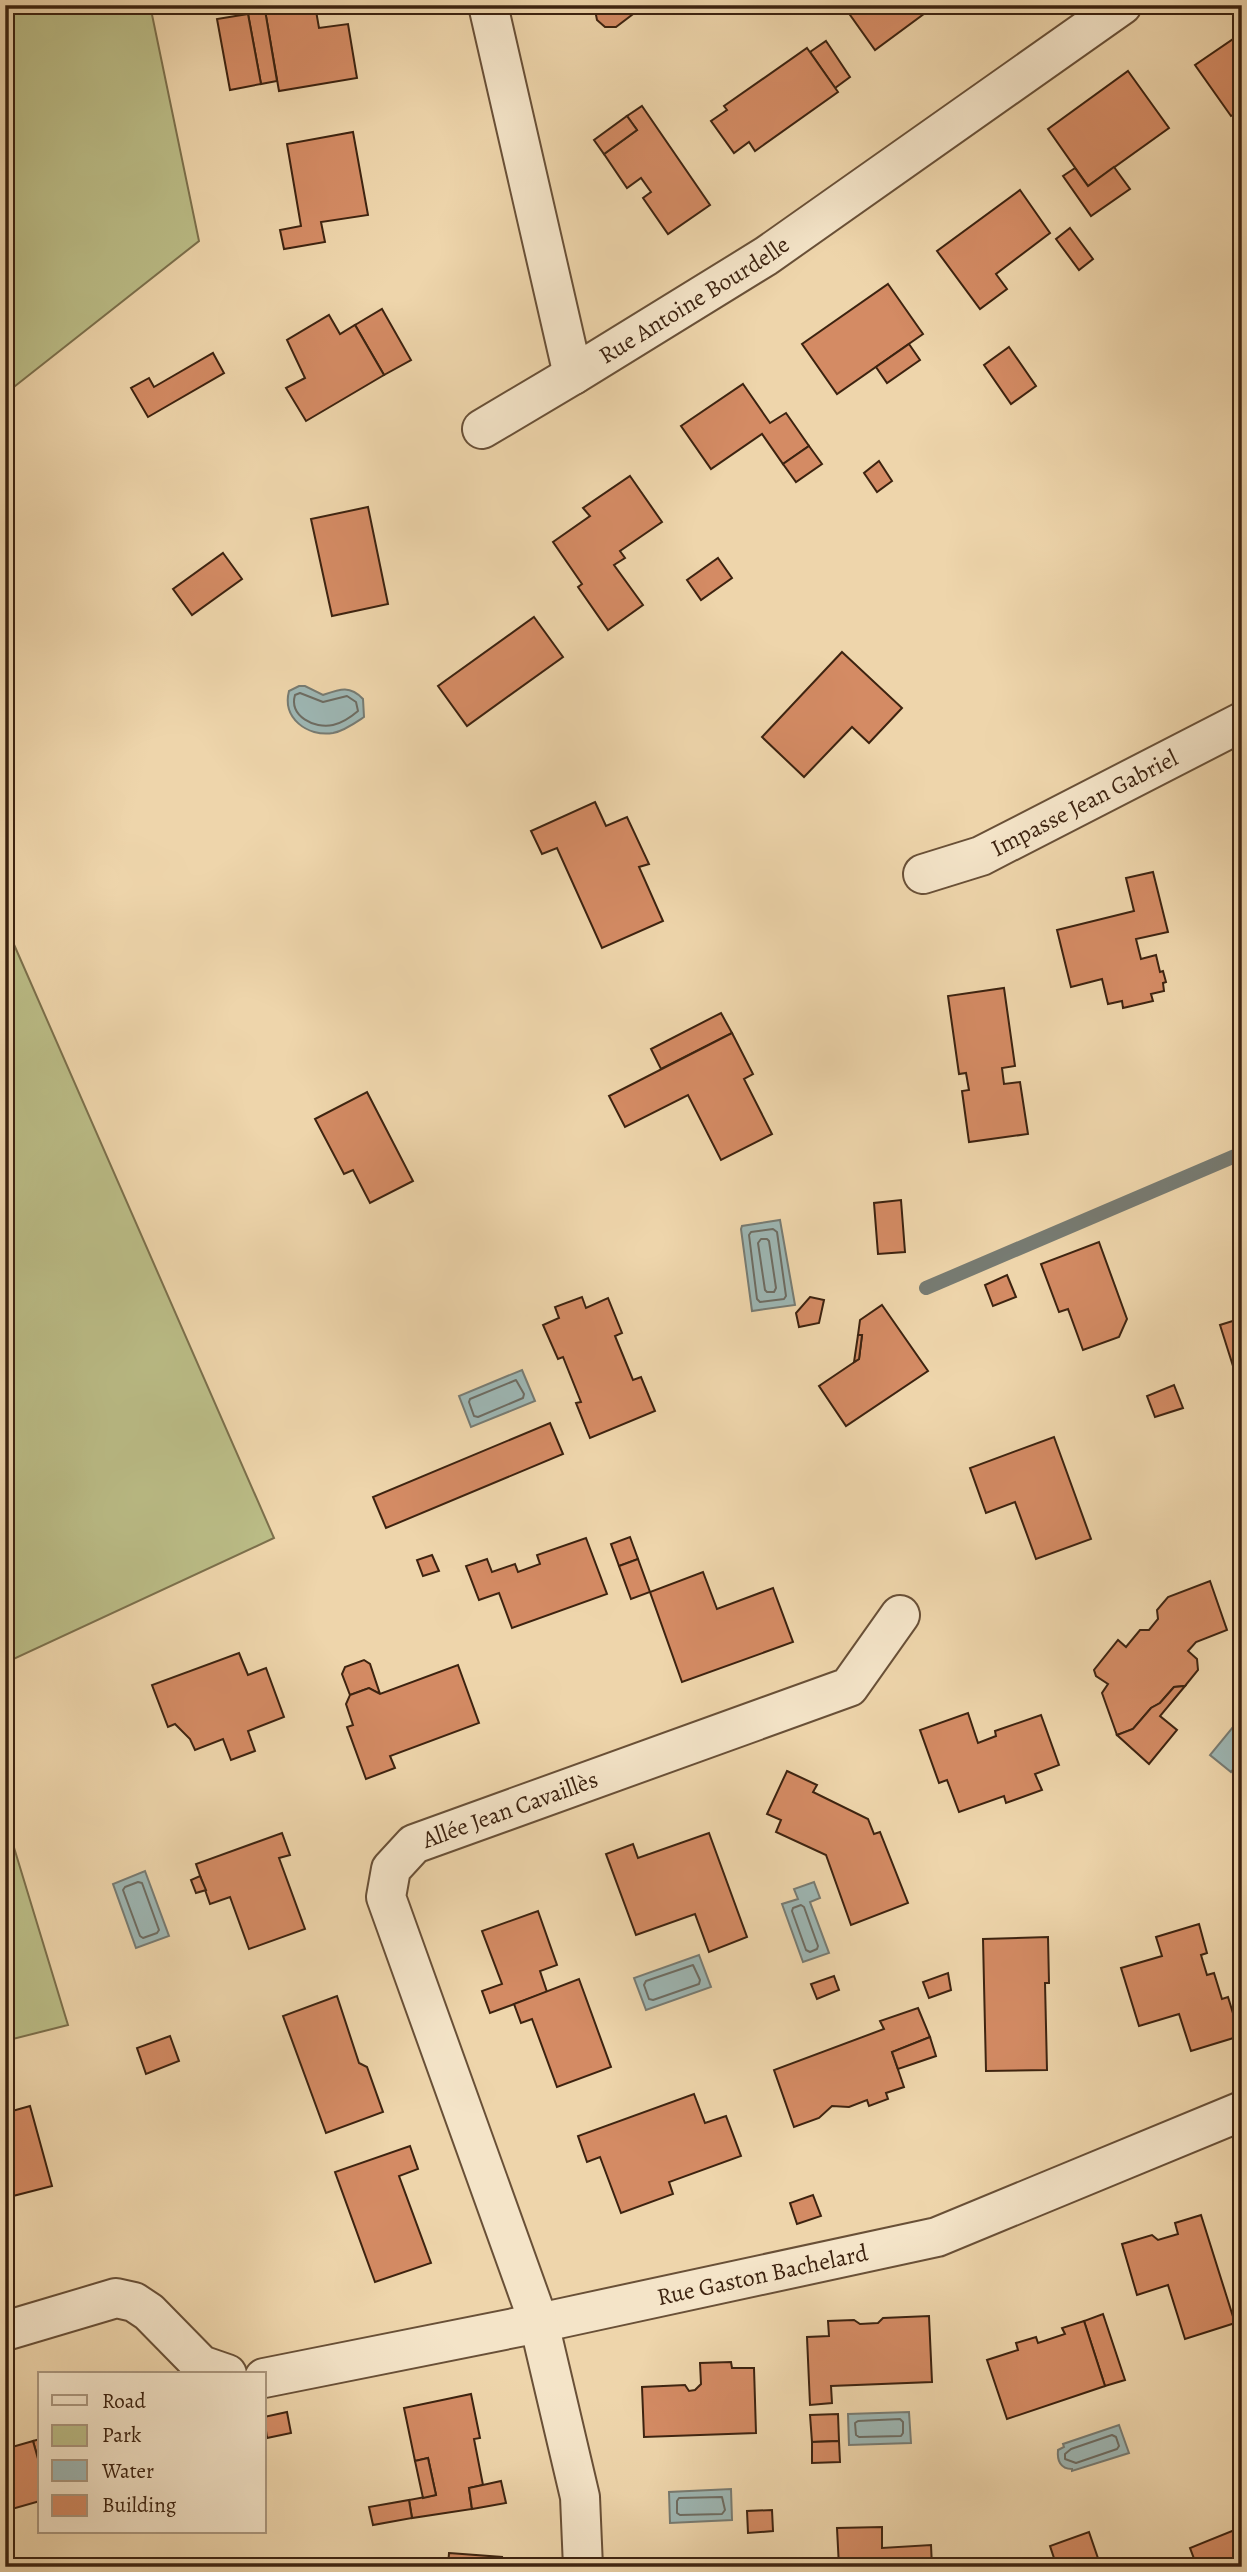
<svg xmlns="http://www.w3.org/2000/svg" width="1247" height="2572" font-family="Alegreya,serif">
	<rect width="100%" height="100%" fill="#eed5ab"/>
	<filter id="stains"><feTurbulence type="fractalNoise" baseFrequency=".00286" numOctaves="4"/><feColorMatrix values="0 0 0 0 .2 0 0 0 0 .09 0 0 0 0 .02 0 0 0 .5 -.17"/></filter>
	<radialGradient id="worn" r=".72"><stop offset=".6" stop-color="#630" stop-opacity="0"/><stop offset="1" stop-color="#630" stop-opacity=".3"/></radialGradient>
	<g fill="#bbbd87" stroke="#7c704c" stroke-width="2">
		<path d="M5,5H150L199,241L5,394Z"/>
		<path d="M5,924L274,1538L5,1663Z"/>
		<path d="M5,1818L68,2025L5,2041Z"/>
	</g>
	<g fill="#9db6b3" stroke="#777b72" stroke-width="2">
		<path d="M299,686H305L323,695C340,689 350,685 363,699L364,717C355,723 344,731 333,733C307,737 282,718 289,691Z"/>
		<path d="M780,1220L795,1305L752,1311L741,1229L742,1226Z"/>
		<path d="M522,1370L535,1401L471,1427L459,1396Z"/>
		<path d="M1242,1716V1759L1231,1772L1210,1755Z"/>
		<path d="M145,1871L169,1936L136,1948L113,1884Z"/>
		<path d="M814,1882L820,1898L810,1902L829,1953L803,1962L782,1904L798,1899L794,1889Z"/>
		<path d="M699,1955L711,1987L646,2010L634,1978Z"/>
		<path d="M909,2412L911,2443L849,2445L848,2414Z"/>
		<path d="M1119,2425L1129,2453L1072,2471V2469C1060,2469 1057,2460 1058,2450L1064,2447L1063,2444Z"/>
		<path d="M731,2489L732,2520L670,2523L669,2492Z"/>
	</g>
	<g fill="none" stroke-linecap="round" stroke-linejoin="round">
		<g stroke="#6d6c62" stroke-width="2">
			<path d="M300,693L323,702L347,696L356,702L358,711C351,717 342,723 333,725C314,729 289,716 295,695Z"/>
			<path d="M773,1229L777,1232L786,1296L784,1299L760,1302L757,1299L749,1235L751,1232Z"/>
			<path d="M761,1239H767L769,1241L776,1288L774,1292H767L765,1290L758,1243Z"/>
			<path d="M516,1380L524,1394L523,1398L478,1417L474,1416L469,1402L470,1399Z"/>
			<path d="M138,1882L142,1883L159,1930L157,1933L143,1938L140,1936L123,1890L125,1887Z"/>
			<path d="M801,1905L804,1907L818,1946L817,1949L810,1952L806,1950L792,1911L793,1908Z"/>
			<path d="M693,1965L700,1980L699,1984L653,2000L649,1999L644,1985L646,1981Z"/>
			<path d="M900,2419L903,2422V2433L901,2436L859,2437L856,2435L855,2423L858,2421Z"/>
			<path d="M1112,2435L1116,2437L1119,2446L1117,2449L1076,2463L1065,2459V2454L1071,2449Z"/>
			<path d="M722,2497L725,2510L722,2514L680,2515L677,2513V2501L679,2498Z"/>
		</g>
		<path stroke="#777b72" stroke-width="14" d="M926,1288L1242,1153"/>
	</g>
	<g fill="#d48b64" stroke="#3d2310" stroke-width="2">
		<path d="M264,5H315L319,28L348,24L357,78L279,91Z"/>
		<path d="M594,5H645L616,27H605L597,20Z"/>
		<path d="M843,5H936L875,50Z"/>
		<path d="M265,10L277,81L261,84L248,14Z"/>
		<path d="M248,14L261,84L230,90L217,19Z"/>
		<path d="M1242,33V109L1231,116L1195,65Z"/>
		<path d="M826,41L850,77L835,88L810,52Z"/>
		<path d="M807,48L838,92L755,151L749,142L734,153L711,121L727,110L724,106Z"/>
		<path d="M1128,71L1169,128L1088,186L1048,129Z"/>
		<path d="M642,106L710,205L668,234L643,198L651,192L641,178L627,188L604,154L637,130L627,116Z"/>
		<path d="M627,116L637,130L604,154L594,140Z"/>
		<path d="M353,132L368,215L321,222L325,242L284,249L280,230L301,226L287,144Z"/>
		<path d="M1114,167L1130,189L1091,216L1063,176L1075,168L1088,186Z"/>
		<path d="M1020,190L1050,233L996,274L1007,289L980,309L937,251Z"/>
		<path d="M1070,228L1093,259L1079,270L1056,239Z"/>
		<path d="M888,284L923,334L837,394L802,344Z"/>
		<path d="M382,309L411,360L384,375L355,325Z"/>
		<path d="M329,315L340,334L355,325L384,375L306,421L286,388L305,378L287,340Z"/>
		<path d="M909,344L920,360L887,383L876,367Z"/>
		<path d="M1009,347L1036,386L1011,404L984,365Z"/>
		<path d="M213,353L224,373L148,417L131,388L149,378L154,387Z"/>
		<path d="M743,384L770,423L786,413L809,446L783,464L762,434L711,469L681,426Z"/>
		<path d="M809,446L822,464L796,482L783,464Z"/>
		<path d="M879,461L892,481L877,492L864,473Z"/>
		<path d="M630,476L662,522L620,551L625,558L614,565L643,605L608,630L578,587L582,584L553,542L590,516L583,508Z"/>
		<path d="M368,507L388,604L332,616L311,519Z"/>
		<path d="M223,553L242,579L192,615L173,589Z"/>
		<path d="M718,558L732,578L701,600L687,580Z"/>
		<path d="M534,617L563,657L467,726L438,686Z"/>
		<path d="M842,652L902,708L869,743L852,727L804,777L762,737Z"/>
		<path d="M595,802L606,826L627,817L649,864L639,867L663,921L602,948L557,848L542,854L531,831Z"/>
		<path d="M1153,872L1168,932L1136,939L1141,959L1156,955L1160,972L1163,971L1166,982L1163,983L1164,991L1151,994L1153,1001L1123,1008L1122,1001L1108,1004L1102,979L1071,987L1057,930L1134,911L1126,878Z"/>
		<path d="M1004,988L1015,1066L1002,1068L1004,1084L1020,1082L1028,1134L969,1142L962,1091L969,1090L966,1073L959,1074L948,996Z"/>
		<path d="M721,1013L732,1033L661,1069L651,1049Z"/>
		<path d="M732,1033L753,1074L744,1079L772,1134L721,1160L688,1095L625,1127L609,1096Z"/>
		<path d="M367,1092L413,1181L370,1203L353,1170L344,1174L315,1119Z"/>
		<path d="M901,1200L905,1252L878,1254L874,1203Z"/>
		<path d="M1099,1242L1127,1319L1119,1337L1083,1350L1068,1309L1059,1312L1041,1264Z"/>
		<path d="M1007,1275L1016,1297L993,1306L985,1285Z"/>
		<path d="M582,1297L586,1308L608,1298L622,1333L615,1336L633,1380L641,1377L655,1411L590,1438L576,1403L581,1402L563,1357L558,1359L543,1325L559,1318L555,1307Z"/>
		<path d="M810,1297L824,1300L819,1323L799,1327L796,1313Z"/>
		<path d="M882,1305L928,1371L846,1426L819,1386L859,1359L862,1335H858L860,1320Z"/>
		<path d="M1242,1318V1384L1239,1385L1220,1325Z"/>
		<path d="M858,1335H862L859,1359L854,1362Z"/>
		<path d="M1174,1385L1183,1408L1155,1417L1147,1396Z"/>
		<path d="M550,1423L563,1454L386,1528L373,1497Z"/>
		<path d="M1054,1437L1091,1539L1036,1559L1015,1502L986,1513L970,1468Z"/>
		<path d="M630,1537L638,1559L619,1566L611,1544Z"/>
		<path d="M586,1538L607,1594L512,1628L499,1593L479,1600L466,1566L487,1559L492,1572L515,1564L518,1572L540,1564L537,1555Z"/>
		<path d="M432,1555L439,1571L423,1576L417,1560Z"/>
		<path d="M638,1559L650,1592L631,1599L619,1566Z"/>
		<path d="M703,1572L717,1609L773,1588L793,1642L682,1682L650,1592Z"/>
		<path d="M1210,1581L1227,1630L1196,1642L1188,1651L1197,1659L1198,1670L1185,1686L1174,1687L1160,1703L1151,1708L1133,1729L1117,1735L1102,1693L1108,1684L1096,1676L1094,1670L1118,1640L1126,1647L1140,1630H1149L1158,1619L1157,1610L1168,1597Z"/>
		<path d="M239,1653L248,1675L266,1668L284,1717L248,1731L255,1751L231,1760L223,1739L195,1750L190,1739L175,1724L168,1727L152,1685Z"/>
		<path d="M364,1660L370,1664L380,1694L369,1688L350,1695L342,1674L345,1667Z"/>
		<path d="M458,1665L479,1723L390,1756L395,1768L366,1779L347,1727L353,1725L346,1704L350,1695L369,1688L380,1694Z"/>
		<path d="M1185,1686L1160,1716L1177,1730L1149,1764L1117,1735L1133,1729L1151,1708L1160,1703L1174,1687Z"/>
		<path d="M968,1713L978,1743L996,1736L995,1731L1041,1715L1059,1765L1035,1774L1042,1790L1006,1803L1004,1796L959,1812L947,1780L939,1783L920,1730Z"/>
		<path d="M787,1771L817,1785L813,1792L868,1819L874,1834L880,1832L908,1903L851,1925L826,1855L776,1832L781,1820L767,1814Z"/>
		<path d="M282,1833L290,1855L279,1858L305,1929L249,1949L230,1897L210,1904L196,1864Z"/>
		<path d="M709,1833L747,1937L709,1952L695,1914L636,1935L606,1854L633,1844L638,1858Z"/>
		<path d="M200,1876L206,1890L196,1893L191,1880Z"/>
		<path d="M538,1911L557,1965L540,1971L547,1992L490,2013L482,1991L502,1984L482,1931Z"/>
		<path d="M1199,1924L1207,1953L1201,1955L1207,1975L1214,1973L1222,1999L1228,1997L1240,2036L1191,2051L1179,2014L1139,2026L1121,1968L1162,1956L1156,1937Z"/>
		<path d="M1048,1937L1049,1983H1045L1047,2070L986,2071L983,1939Z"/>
		<path d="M948,1973L951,1990L929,1998L923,1982Z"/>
		<path d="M834,1976L839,1990L817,1999L811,1984Z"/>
		<path d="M579,1979L611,2067L557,2087L532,2019L521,2023L514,2004Z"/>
		<path d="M337,1996L359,2063L367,2067L383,2112L326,2133L283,2016Z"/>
		<path d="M918,2008L930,2037L892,2052L904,2087L886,2093L888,2099L869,2106L867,2100L849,2107L832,2106L819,2118L794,2127L774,2070L884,2029L880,2021Z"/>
		<path d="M170,2036L179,2061L146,2074L137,2048Z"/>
		<path d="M930,2037L936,2056L898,2069L892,2052Z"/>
		<path d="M694,2094L705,2123L726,2116L741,2156L669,2182L673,2194L621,2213L600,2157L587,2162L578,2136Z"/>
		<path d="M30,2106L52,2186L13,2196L5,2170V2113Z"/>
		<path d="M410,2146L418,2169L399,2176L431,2263L375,2282L335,2172Z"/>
		<path d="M813,2195L821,2216L797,2224L790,2203Z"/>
		<path d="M1201,2215L1235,2323L1185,2339L1168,2285L1137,2295L1122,2244L1152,2235L1158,2240L1178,2234L1175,2223Z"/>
		<path d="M1103,2314L1125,2380L1105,2386L1084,2321Z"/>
		<path d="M929,2316L932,2382L831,2386L832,2403L810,2405L807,2337L829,2336L828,2321L854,2320L860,2324L878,2323L883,2318Z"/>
		<path d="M1084,2321L1105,2386L1007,2419L987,2360L1018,2350L1016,2343L1036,2337L1038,2343L1065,2334L1062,2328Z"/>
		<path d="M731,2362L732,2368H754L756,2433L644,2437L642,2387L685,2385L689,2391L695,2390L701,2384L700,2363Z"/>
		<path d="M471,2394L480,2438L474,2439L483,2485L469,2488L472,2509L412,2518L409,2500L436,2495L428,2458L415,2461L404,2408Z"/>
		<path d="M287,2412L291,2433L267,2438L264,2417Z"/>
		<path d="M838,2414L839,2441L812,2442L810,2415Z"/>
		<path d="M40,2439V2466L33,2441Z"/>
		<path d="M33,2441L40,2466V2501L5,2511V2449Z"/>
		<path d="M839,2441L840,2462L812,2463V2442Z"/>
		<path d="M428,2458L436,2495L423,2498L415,2461Z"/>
		<path d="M501,2481L506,2503L472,2509L469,2488Z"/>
		<path d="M409,2500L412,2518L373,2525L369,2507Z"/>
		<path d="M772,2510L773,2531L748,2533L747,2511Z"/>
		<path d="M882,2527V2548L931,2545L932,2567H839L837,2528Z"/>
		<path d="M1242,2527V2567H1188L1196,2564L1190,2548Z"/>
		<path d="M1089,2532L1101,2567H1057L1050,2546Z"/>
		<path d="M449,2553L502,2557L501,2567H448Z"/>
	</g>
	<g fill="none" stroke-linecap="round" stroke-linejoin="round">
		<defs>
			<g id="minor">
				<path id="s1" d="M488,5L573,375L766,256L1122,5"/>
				<path d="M482,429L573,375"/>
				<path id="s2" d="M923,874L981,856L1242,722"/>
				<path d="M5,2331L116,2298L134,2302L149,2312L201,2365L227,2374"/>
				<path id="s3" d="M264,2378L539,2323L937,2237L1242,2111"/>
				<path id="s4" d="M583,2567L580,2497L539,2323L386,1897L391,1869L414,1844L849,1687L900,1615"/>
			</g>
		</defs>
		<use href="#minor" stroke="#695037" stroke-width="42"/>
		<use href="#minor" stroke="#f4e4c8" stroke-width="38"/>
	</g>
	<g text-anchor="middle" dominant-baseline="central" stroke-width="7" stroke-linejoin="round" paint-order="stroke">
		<g font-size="24" fill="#3d2310" stroke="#f4e4c8">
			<text stroke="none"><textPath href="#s1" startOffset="522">Rue Antoine Bourdelle</textPath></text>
			<text stroke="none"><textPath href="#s2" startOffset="177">Impasse Jean Gabriel</textPath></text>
			<text stroke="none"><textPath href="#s4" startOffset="866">Allée Jean Cavaillès</textPath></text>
			<text stroke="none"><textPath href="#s3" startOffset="509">Rue Gaston Bachelard</textPath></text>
		</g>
	</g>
	<rect width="1247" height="2572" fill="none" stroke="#eed5ab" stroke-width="28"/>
	<rect x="7" y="7" width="1233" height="2558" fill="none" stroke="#3d2310" stroke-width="3.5"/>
	<rect x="14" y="14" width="1219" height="2544" fill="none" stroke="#3d2310" stroke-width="2"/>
	<rect x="38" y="2372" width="228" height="161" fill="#f4e4c8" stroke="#ab977e" stroke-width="2"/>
	<rect x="52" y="2395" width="35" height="10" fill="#f4e4c8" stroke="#ab977e" stroke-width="2"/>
	<text x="102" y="2408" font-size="21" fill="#3d2310">Road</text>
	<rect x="52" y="2425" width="35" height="21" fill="#bbbd87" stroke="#ab977e" stroke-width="2"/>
	<text x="102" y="2442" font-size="21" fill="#3d2310">Park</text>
	<rect x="52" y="2460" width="35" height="21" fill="#9db6b3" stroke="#ab977e" stroke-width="2"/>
	<text x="102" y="2478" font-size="21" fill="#3d2310">Water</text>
	<rect x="52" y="2495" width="35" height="21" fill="#d48b64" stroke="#ab977e" stroke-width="2"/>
	<text x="102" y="2512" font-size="21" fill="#3d2310">Building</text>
	<rect width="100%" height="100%" filter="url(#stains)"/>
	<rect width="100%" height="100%" fill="url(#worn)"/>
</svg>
